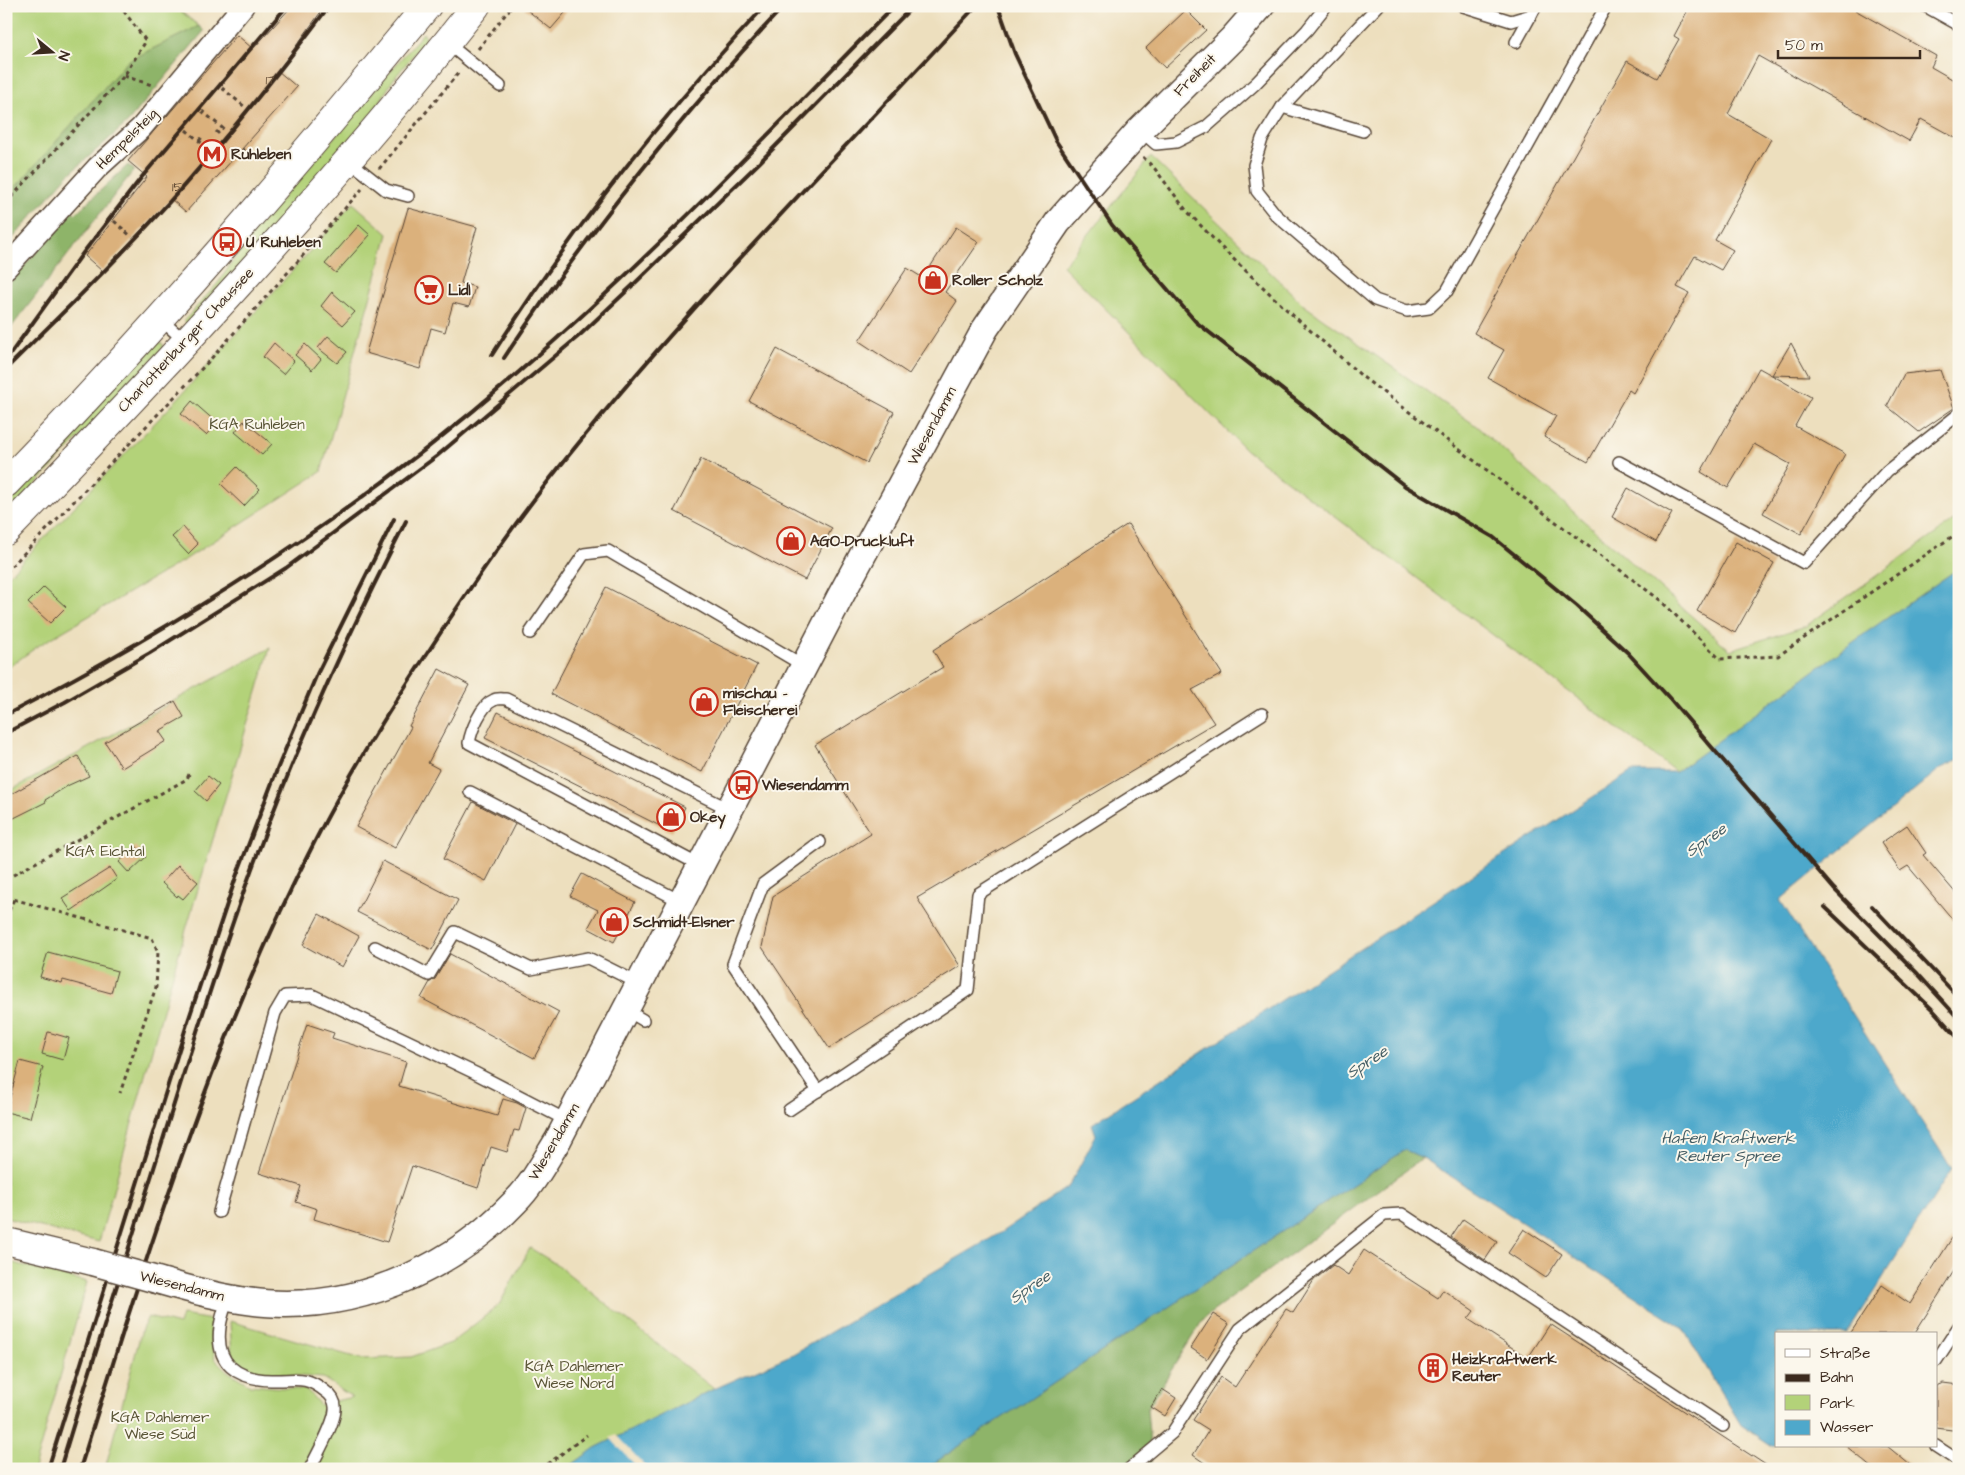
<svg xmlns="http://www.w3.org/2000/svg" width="1965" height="1475" font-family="'Architects Daughter',sans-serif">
	<rect width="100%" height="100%" fill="#fbf7ec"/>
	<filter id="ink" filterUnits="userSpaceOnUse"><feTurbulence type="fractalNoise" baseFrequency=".02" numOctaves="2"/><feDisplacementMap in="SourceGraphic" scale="10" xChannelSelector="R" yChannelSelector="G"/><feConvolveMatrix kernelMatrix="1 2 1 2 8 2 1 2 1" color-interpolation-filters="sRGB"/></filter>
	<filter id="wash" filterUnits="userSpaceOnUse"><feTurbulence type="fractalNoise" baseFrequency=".0096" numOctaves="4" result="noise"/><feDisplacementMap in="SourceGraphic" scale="20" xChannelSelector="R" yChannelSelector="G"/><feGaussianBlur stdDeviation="1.12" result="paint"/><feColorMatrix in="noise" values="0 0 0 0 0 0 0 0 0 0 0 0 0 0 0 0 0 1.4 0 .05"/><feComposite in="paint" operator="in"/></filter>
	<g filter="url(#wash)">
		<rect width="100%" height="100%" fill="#eddfbe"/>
		<g fill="#b3d279" stroke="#777e4c">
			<path d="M6,6H174L199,26L128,61L6,198Z"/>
			<path d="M423,33L427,38L393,80L375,110L189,326L184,321L218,283L250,236Z"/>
			<path d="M1151,157L1305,306L1475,425L1730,650L1806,626L1959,517V568L1867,632L1676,772L1246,450L1063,266Z"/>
			<path d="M353,203L388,234L321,472L186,559L38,646L6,669V578L172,405Z"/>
			<path d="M155,342L162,343L164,347L6,516V499Z"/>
			<path d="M270,648L176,963L99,1242L6,1218V793Z"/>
			<path d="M530,1248L556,1264L714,1389L595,1448L566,1469H105L142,1329L148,1317L179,1325L182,1315L212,1320L211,1336L215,1359L227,1371L250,1385L307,1390L320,1405L352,1397L323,1378L253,1372L232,1361L230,1321L361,1359L411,1357L451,1343L499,1305Z"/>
			<path d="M6,1261L87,1282L34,1469H6Z"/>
		</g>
		<g fill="#8eb469" stroke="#646f44">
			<path d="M199,26L204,31L128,122L67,176L6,246V198L128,61Z"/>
			<path d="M128,165L134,170L6,334V287L72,210L75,214Z"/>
			<path d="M1405,1150L1423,1158L1204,1318L1147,1409L1152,1469H925Z"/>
		</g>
		<path fill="#4ea8cb" stroke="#446974" d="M1959,568V760L1941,768L1780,900L1952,1169L1847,1334H1776V1444L1774,1447L1741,1425L1682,1327L1423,1158L1405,1150L925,1469H566L595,1448L714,1389L793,1354L1000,1233L1069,1186L1096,1135L1092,1124L1631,772H1676L1867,632Z"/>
		<path fill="#eddfbe" d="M616,1435L648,1469H639L610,1438Z"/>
		<g id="blocks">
			<g fill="#dbb17b">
				<path d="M292,6H325L278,71L297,87L186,212L171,199L102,271L85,256L147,177L128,161L237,35L253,49Z"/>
				<path d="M522,6H571L551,29Z"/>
				<path d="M1690,6H1848L1936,56L1931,67L1959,83V140L1921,119L1909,141L1758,56L1728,114L1771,139L1715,240L1733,250L1721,270L1695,256L1677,287L1689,293L1633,393L1629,390L1588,462L1544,437L1556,416L1488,378L1504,350L1474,333L1627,61L1657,78L1679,39L1674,36Z"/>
				<path d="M1186,10L1206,30L1165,68L1146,48Z"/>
				<path d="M408,208L477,227L461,283L475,287L469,307L453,303L445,332L431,328L420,369L366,353Z"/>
				<path d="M359,225L370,235L336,273L325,264Z"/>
				<path d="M956,227L979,242L945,292L957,301L909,374L859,341L907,268L923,278Z"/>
				<path d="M332,292L355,312L343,325L321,306Z"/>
				<path d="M328,336L347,352L337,363L318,348Z"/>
				<path d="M274,343L294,361L283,374L263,357Z"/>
				<path d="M1791,343L1809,376L1772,375Z"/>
				<path d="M305,344L321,359L312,370L295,355Z"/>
				<path d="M777,349L894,412L867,463L749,401Z"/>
				<path d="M1759,368L1811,397L1795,426L1845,454L1801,534L1763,513L1790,464L1754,444L1728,488L1701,472Z"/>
				<path d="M1940,370L1954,408L1919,432L1887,406L1904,374Z"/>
				<path d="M192,401L217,423L206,435L181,414Z"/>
				<path d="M244,421L272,444L262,455L235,432Z"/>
				<path d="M701,459L832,528L805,580L674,511Z"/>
				<path d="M237,467L260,489L244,506L221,484Z"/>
				<path d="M1628,488L1672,513L1656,542L1612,517Z"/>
				<path d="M1128,524L1222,674L1192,690L1214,723L917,898L960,966L829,1048L762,947L773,896L871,834L815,745L943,667L933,650Z"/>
				<path d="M183,527L198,544L188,554L172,537Z"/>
				<path d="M1736,542L1774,563L1735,633L1697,611Z"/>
				<path d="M44,587L66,607L50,623L28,603Z"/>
				<path d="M606,587L757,665L702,772L551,694Z"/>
				<path d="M439,669L469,685L428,763L439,769L395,848L356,827L411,727L409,726Z"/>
				<path d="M175,701L184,717L159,731L166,741L122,768L105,742Z"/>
				<path d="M498,712L685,807L672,832L485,738Z"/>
				<path d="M78,756L89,776L69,785L45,800L46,802L6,822V797Z"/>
				<path d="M208,776L219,785L206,801L195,791Z"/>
				<path d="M473,802L515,824L486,881L443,859Z"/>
				<path d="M1907,825L1926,853L1923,855L1959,897V927L1908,866L1900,871L1881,843Z"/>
				<path d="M136,846L146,857L129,873L119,862Z"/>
				<path d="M383,861L458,900L432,950L357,912Z"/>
				<path d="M178,865L198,882L183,899L178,895L177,897L162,883Z"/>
				<path d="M110,868L117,879L71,911L62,898Z"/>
				<path d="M582,874L635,902L614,942L588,928L598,910L570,896Z"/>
				<path d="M319,914L359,936L342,967L303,945Z"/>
				<path d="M48,952L117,971L111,993L63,980L62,983L40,977Z"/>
				<path d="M450,954L559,1012L534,1058L421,998L430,982L435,979Z"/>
				<path d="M307,1024L334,1033L332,1038L406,1062L399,1086L497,1116L503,1099L517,1103L526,1108L519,1131L514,1130L507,1152L491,1147L478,1188L412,1166L387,1242L314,1219L317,1209L296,1202L301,1186L259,1173Z"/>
				<path d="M48,1032L69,1038L63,1060L42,1054Z"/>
				<path d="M20,1061L43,1067L30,1118L6,1112Z"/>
				<path d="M1463,1219L1497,1242L1485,1260L1451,1237Z"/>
				<path d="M1959,1227V1263L1914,1334H1850L1882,1285L1910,1304Z"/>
				<path d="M1524,1229L1562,1254L1546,1278L1508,1253Z"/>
				<path d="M1364,1250L1438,1298L1443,1290L1474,1311L1468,1319L1528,1358L1550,1324L1772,1469H1213L1193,1455L1209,1430L1193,1420L1221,1377L1235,1387L1286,1309L1293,1313L1314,1280L1333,1265L1348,1275Z"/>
				<path d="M1213,1314L1229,1324L1207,1359L1191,1348Z"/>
				<path d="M1943,1383L1959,1385V1427L1952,1430L1936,1428V1386Z"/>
				<path d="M1162,1389L1176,1398L1165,1416L1151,1407Z"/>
				<path d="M1846,1446H1887L1915,1469H1874Z"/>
			</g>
		</g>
	</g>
	<g filter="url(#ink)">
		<use href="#blocks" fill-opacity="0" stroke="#564536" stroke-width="1"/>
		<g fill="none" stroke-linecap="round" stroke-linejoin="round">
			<defs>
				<g id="service">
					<path d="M1378,6L1282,107L1262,139L1254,165L1257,191L1276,215L1375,300L1407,311L1429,308L1447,291L1606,6"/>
					<path d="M1463,6L1511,21L1531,15"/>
					<path d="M1925,6L1959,25"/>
					<path d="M1516,42L1536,6"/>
					<path d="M447,43L500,86"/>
					<path d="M1282,107L1363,131"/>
					<path d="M1140,130L1156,144L1176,142L1206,127L1255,84L1307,30L1326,6"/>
					<path d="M348,160L386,190L408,196"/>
					<path d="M159,318L186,342"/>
					<path d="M1619,462L1804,563L1887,471L1959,414"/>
					<path d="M530,633L584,554L608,551L806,667"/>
					<path d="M470,792L682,902"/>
					<path d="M701,866L469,743C471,731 481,705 494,700C497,698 502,699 506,699L731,810"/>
					<path d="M375,947L429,975L455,932L531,969L588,958L640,984"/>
					<path d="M626,1010L643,1020"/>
					<path d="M818,1091L733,964L763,884L820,842"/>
					<path d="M789,1110L968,990L978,894L1262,714"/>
					<path d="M219,1212L275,1013L285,996L312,995L475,1073L568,1121"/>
					<path d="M228,1298C225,1307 221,1317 220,1327C215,1364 237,1379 271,1380C295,1381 304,1374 325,1391C331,1395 336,1401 335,1410C334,1425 317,1454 310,1469"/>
					<path d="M1936,1361L1959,1326"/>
					<path d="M1936,1446L1959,1461"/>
					<path d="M1129,1469L1172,1433L1240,1329L1384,1215L1402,1214L1723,1426"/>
				</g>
				<path id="minor" d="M6,268L97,168L141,128L243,6"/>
				<g id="tertiary">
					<path d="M6,1241L93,1262"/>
					<path d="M157,1280C198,1292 243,1304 286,1304C372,1304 457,1263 515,1202C533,1184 545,1161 558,1140L840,597L985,329L1058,222L1140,130L1232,39L1261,6"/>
				</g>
				<g id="secondary">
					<path d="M6,483C154,331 292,170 427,6"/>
					<path d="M6,531C170,362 330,190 476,6"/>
				</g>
			</defs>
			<use href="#service" stroke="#564536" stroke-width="14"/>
			<use href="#minor" stroke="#564536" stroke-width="24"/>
			<use href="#tertiary" stroke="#564536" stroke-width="29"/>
			<use href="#secondary" stroke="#564536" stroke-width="30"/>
			<g stroke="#564536" stroke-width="3" stroke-dasharray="4 4" stroke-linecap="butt">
				<path d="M478,49L512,6"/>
				<path d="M124,76L152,85"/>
				<path d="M222,88L245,107"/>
				<path d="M202,111L226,131"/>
				<path d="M186,130L210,150"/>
				<path d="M216,131L218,133L222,128"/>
				<path d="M199,141L203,136"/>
				<path d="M242,149L250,155"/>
				<path d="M1143,157L1155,169L1186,210L1224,250L1287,310L1364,378L1660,600L1720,659L1778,656L1959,532"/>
				<path d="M379,169L460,71"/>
				<path d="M6,203L124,76L146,41L120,6"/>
				<path d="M114,221L132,237"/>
				<path d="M6,572L209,361L362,189"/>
				<path d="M6,879L187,779L190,772"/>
				<path d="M6,897L152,938L158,952L156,987L120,1093"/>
				<path d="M6,918L14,899"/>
				<path d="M541,1469L587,1435"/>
			</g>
			<use href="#service" stroke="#fff" stroke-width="11"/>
			<use href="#minor" stroke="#fff" stroke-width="21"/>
			<use href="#tertiary" stroke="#fff" stroke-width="26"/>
			<use href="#secondary" stroke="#fff" stroke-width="28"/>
			<g stroke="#3b2a1e" stroke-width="4">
				<path d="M998,6L1015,54L1056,141L1112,225L1196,322L1405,486L1493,537L1577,606L1628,653L1672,701L1834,889L1918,974L1959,1019"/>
				<path d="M492,355C572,230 663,114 765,6"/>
				<path d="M504,358C588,232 681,116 784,6"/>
				<path d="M6,360L83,253L141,178L287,6"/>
				<path d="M6,369C50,325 95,282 137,237C206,164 269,86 329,6"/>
				<path d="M6,715C190,620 364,508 520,371C652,257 772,130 894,6"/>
				<path d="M6,733L65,702L150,653L286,568L437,456L580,335L632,286L759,163L913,6"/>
				<path d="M1872,906L1959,998"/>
				<path d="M1825,907L1933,1010L1959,1039"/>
				<path d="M48,1469L187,1024L236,877L278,767L317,674L394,519"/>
				<path d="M60,1469C95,1352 133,1236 169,1120C206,1002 243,884 290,770C325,685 364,603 406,521"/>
				<path d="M80,1469C146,1257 214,1036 316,839C349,774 388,712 428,652C466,593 506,535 549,480C680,313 832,163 976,6"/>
			</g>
			<defs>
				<path id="tertiary-bridge" d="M93,1262L157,1280"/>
			</defs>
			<use href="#tertiary-bridge" stroke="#564536" stroke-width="29" stroke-linecap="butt"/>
			<use href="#tertiary-bridge" stroke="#fff" stroke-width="26"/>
		</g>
	</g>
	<defs>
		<symbol id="metro-ring" viewBox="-11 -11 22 22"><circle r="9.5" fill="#fbf7ec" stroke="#c8321e" stroke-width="1.5"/><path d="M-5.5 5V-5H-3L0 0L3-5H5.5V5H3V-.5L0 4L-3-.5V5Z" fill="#c8321e"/></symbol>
		<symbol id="bus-ring" viewBox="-11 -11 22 22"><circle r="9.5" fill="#fbf7ec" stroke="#c8321e" stroke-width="1.5"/><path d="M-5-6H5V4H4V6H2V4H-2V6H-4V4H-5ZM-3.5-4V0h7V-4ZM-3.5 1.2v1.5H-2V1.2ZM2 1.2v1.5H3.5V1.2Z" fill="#c8321e"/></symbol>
		<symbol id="shop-ring" viewBox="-11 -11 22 22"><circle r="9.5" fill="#fbf7ec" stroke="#c8321e" stroke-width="1.5"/><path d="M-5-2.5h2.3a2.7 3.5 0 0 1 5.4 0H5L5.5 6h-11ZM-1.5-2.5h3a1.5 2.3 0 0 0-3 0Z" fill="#c8321e"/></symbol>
		<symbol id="supermarket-ring" viewBox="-11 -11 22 22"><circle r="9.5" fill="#fbf7ec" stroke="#c8321e" stroke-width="1.5"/><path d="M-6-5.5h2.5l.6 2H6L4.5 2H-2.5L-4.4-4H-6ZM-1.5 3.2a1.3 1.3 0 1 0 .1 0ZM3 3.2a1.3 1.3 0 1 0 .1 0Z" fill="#c8321e"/></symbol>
		<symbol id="building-ring" viewBox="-11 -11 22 22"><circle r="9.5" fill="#fbf7ec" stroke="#c8321e" stroke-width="1.5"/><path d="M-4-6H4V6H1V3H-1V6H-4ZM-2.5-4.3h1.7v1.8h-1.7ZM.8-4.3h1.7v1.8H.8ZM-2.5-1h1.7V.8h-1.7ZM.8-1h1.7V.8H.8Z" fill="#c8321e"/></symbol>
	</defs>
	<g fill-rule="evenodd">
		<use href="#metro-ring" x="196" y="138" width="32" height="32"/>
		<use href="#bus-ring" x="211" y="226" width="32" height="32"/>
		<use href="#shop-ring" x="917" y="264" width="32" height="32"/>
		<use href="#supermarket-ring" x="413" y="274" width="32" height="32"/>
		<use href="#shop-ring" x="775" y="525" width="32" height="32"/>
		<use href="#shop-ring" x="688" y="686" width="32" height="32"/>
		<use href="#bus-ring" x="727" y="769" width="32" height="32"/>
		<use href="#shop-ring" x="655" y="801" width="32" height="32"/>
		<use href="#shop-ring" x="598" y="906" width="32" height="32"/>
		<use href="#building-ring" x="1417" y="1352" width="32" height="32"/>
	</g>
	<g text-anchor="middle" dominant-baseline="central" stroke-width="4" stroke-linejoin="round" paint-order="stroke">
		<g font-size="12" fill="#634c35">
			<text x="270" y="80">17</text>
			<text x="177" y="187">15</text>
		</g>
		<g font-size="15" fill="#3b2a1e" stroke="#fbf7ec">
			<text transform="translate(1195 75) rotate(-45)">Freiheit</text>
			<text transform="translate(127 139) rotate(-45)">Hempelsteig</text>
			<text transform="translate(186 340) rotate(-47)">Charlottenburger Chaussee</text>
			<text transform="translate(932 426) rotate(-62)">Wiesendamm</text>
			<text transform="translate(554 1142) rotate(-60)">Wiesendamm</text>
			<text transform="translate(182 1286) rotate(14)">Wiesendamm</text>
		</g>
		<g font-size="15" font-weight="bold" fill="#3b2a1e" stroke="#fbf7ec" text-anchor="start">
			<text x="231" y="154">Ruhleben</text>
			<text x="246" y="242">U Ruhleben</text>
			<text x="952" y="280">Roller Scholz</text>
			<text x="448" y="290">Lidl</text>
			<text x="810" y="541">AGO-Druckluft</text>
			<text x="723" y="693">mischau –<tspan x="723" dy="17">Fleischerei</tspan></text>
			<text x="762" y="785">Wiesendamm</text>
			<text x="690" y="817">Okey</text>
			<text x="633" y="922">Schmidt-Elsner</text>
			<text x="1452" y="1359">Heizkraftwerk<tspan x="1452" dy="17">Reuter</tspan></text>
		</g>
		<g font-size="15" fill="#595435" stroke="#fbf7ec">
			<text x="257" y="424">KGA Ruhleben</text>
			<text x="105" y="851">KGA Eichtal</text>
			<text x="574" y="1366">KGA Dahlemer<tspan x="574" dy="17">Wiese Nord</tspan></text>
			<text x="160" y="1417">KGA Dahlemer<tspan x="160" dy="17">Wiese Süd</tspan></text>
		</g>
		<g font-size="16" font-style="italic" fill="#435c63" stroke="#fbf7ec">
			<text transform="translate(1706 840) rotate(-35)">Spree</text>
			<text transform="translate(1367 1062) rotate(-33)">Spree</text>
			<text x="1728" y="1138">Hafen Kraftwerk<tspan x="1728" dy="18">Reuter Spree</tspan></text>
			<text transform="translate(1030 1287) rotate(-34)">Spree</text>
		</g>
	</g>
	<rect width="1965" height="1475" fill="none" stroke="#fbf7ec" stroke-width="25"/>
	<rect x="1775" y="1332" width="162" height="115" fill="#fbf7ec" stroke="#aea59a"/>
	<rect x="1785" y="1349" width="25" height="8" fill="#ffffff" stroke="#aea59a"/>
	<text x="1820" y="1358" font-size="15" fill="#3b2a1e">Straße</text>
	<rect x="1785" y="1374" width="25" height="8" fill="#3b2a1e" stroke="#aea59a"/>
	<text x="1820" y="1382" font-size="15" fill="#3b2a1e">Bahn</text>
	<rect x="1785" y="1395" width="25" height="15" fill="#b3d279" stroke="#aea59a"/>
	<text x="1820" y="1408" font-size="15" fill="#3b2a1e">Park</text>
	<rect x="1785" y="1420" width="25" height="15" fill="#4ea8cb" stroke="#aea59a"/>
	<text x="1820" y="1432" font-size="15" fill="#3b2a1e">Wasser</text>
	<g transform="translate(52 52) rotate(108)" stroke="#fbf7ec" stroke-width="4" paint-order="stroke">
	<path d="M0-4L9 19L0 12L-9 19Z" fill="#3b2a1e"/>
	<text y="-8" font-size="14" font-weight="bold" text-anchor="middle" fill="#3b2a1e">N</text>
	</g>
	<path d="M1778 50v8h142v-8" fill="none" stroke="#3b2a1e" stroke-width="2.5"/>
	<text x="1785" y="50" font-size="15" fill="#3b2a1e" stroke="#fbf7ec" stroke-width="4" paint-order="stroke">50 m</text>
</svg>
